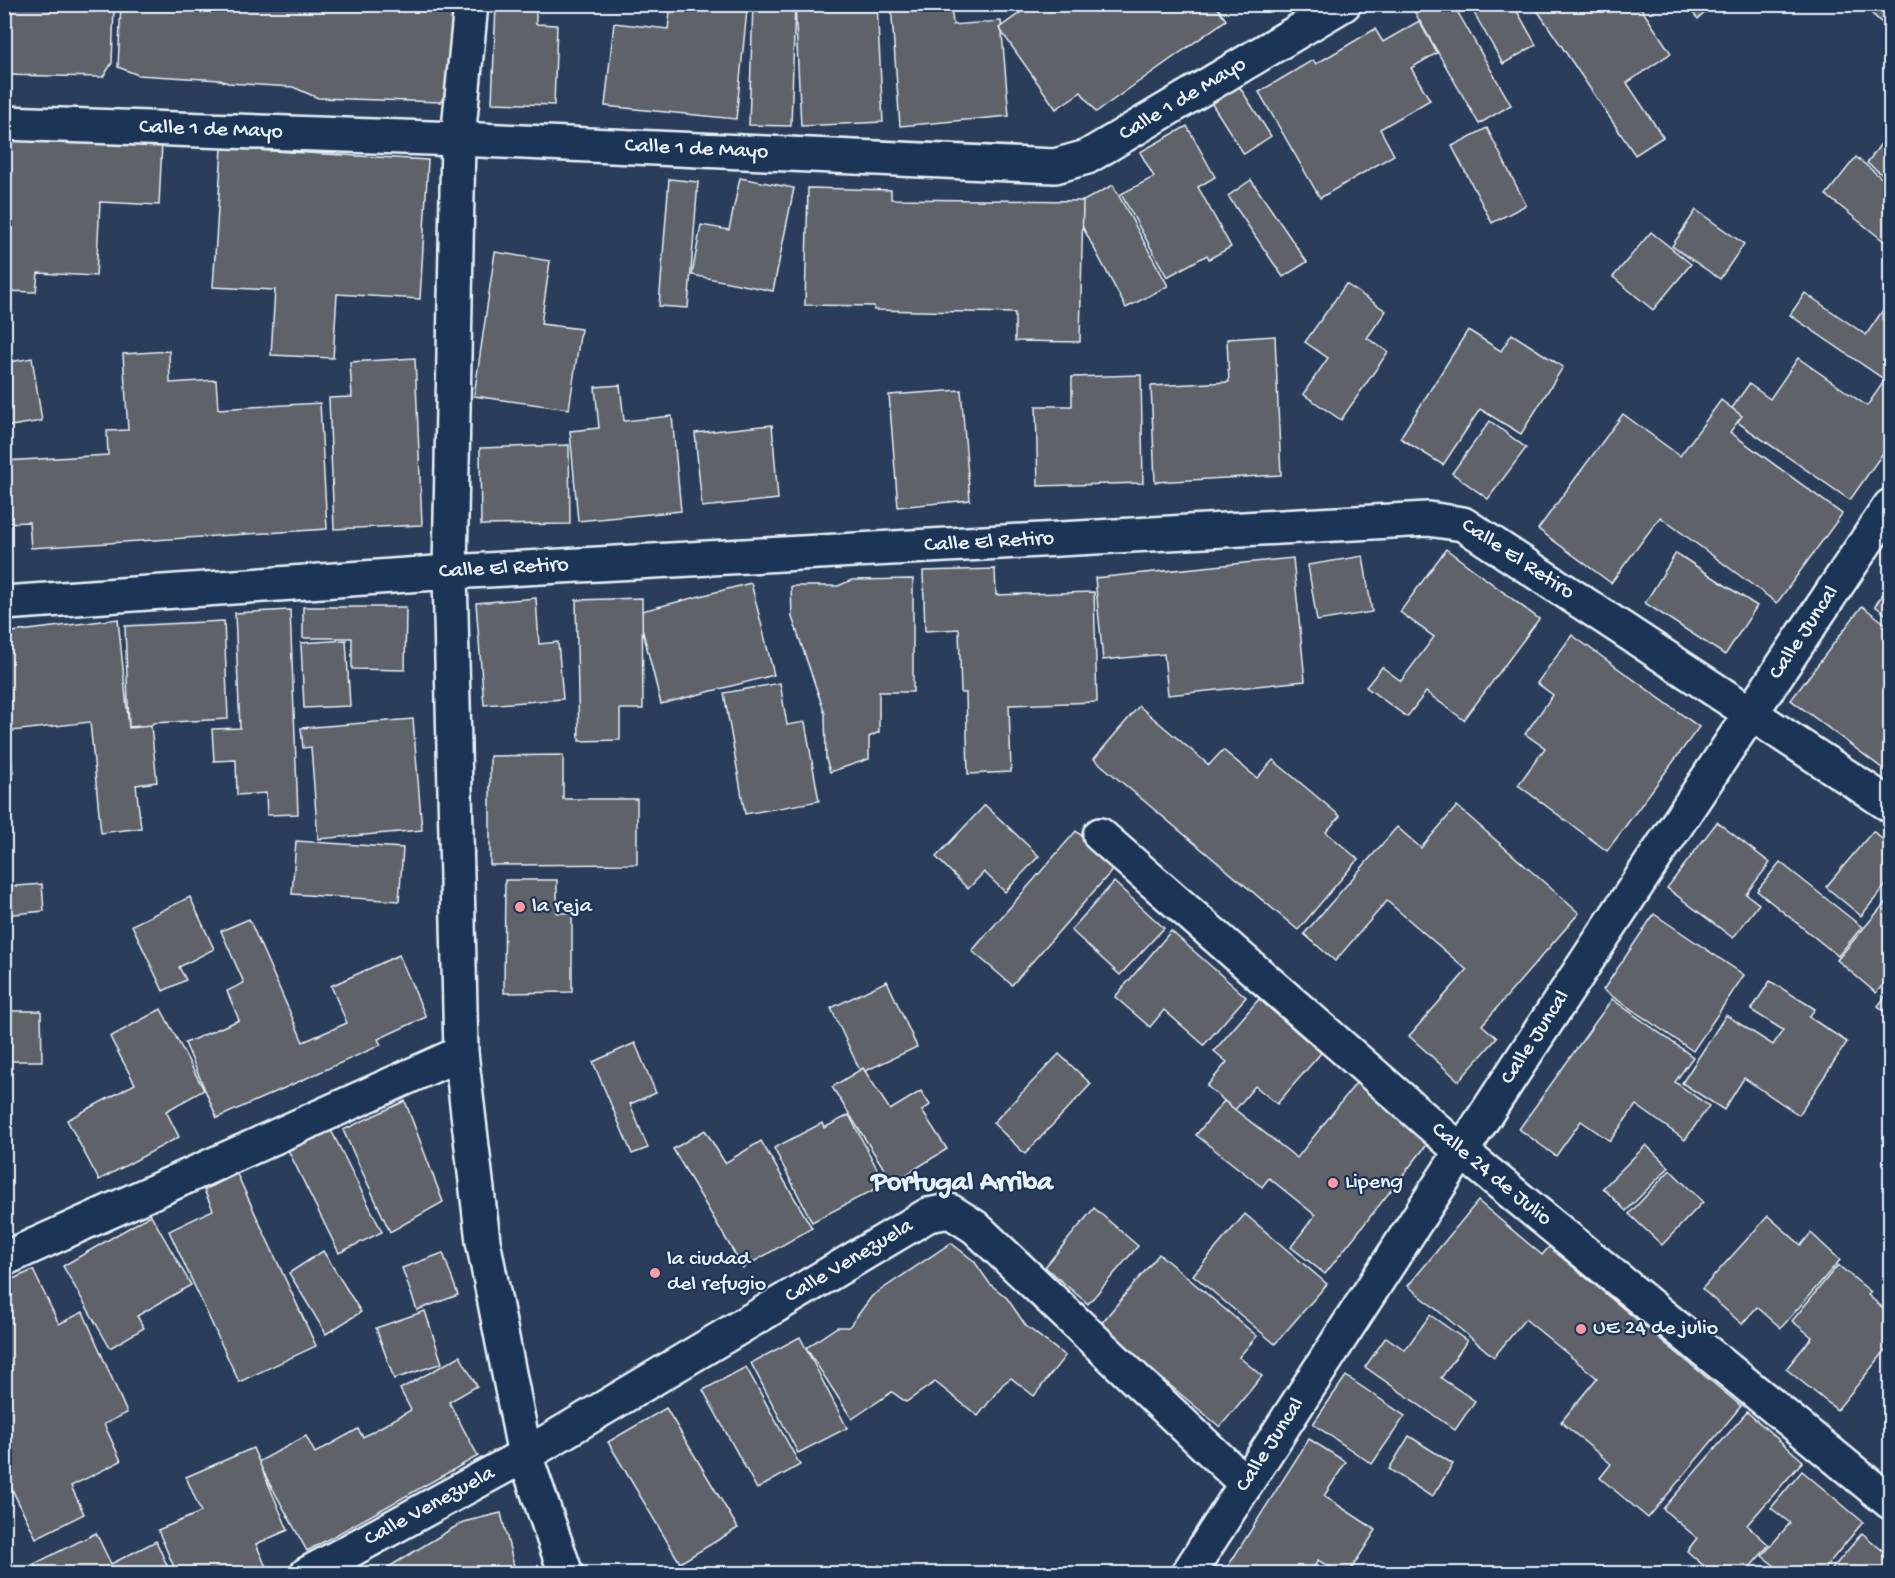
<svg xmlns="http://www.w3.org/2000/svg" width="1895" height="1578" font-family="'Gochi Hand',sans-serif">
	<rect width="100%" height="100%" fill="#2a3e5b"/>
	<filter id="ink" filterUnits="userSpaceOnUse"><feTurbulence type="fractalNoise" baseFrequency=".0167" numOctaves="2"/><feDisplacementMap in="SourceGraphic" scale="12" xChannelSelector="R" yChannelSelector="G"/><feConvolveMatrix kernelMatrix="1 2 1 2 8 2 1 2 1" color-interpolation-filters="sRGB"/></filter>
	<g filter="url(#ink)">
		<g fill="#5e6269" stroke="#e8f1f8" stroke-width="1.5">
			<path d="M9,4H110L114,8L112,63L103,77L4,75V23L8,18Z"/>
			<path d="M121,4H454L448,86L441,102L318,98L293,87L228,83L220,80L138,75L118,67Z"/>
			<path d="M496,4H536V24L557,25L554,105L492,103Z"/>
			<path d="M671,4L747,10L736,119L605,106L614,23L668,29Z"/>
			<path d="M753,4H795L791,126L749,125Z"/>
			<path d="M795,4H877L883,122L801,126Z"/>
			<path d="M891,4H951L953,25L1001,21L1009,116L900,126Z"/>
			<path d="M1032,4H1215L1226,20L1096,112L1081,92L1056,109L999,28Z"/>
			<path d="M1410,4H1453L1511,105L1479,124Z"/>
			<path d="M1469,4H1513L1536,45L1503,64Z"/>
			<path d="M1533,4H1638L1671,53L1627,83L1663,137L1635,155Z"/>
			<path d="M1685,4H1715L1698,19Z"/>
			<path d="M1861,4H1890V30Z"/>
			<path d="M1419,21L1437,53L1411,68L1430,100L1380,129L1394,155L1320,198L1259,92L1313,60L1316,64L1375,29L1383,42Z"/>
			<path d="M1237,83L1271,136L1244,154L1210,101Z"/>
			<path d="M1187,126L1215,177L1198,187L1231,247L1209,259L1207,255L1167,277L1121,194L1154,177L1140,152Z"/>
			<path d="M1487,128L1526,205L1492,223L1452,146Z"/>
			<path d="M1890,131V180L1867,163Z"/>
			<path d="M4,137L162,142L159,205L100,202L96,276L38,273L36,292L4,291Z"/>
			<path d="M222,148L428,160L420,299L337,294L333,358L271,355L275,290L213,287Z"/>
			<path d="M1856,157L1890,185V246L1826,195Z"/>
			<path d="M740,178L794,188L773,291L692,275L701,225L729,230Z"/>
			<path d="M669,179L698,182L688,308L659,306Z"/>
			<path d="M1251,180L1307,262L1283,277L1228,196Z"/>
			<path d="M1113,185L1168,286L1126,308L1072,207Z"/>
			<path d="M808,188L891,190V199L1083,201L1080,342L1015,341V313L874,310V306L805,305Z"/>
			<path d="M1696,210L1744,244L1720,279L1672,246Z"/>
			<path d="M1651,232L1691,264L1653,310L1613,277Z"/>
			<path d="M495,252L550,261L541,324L581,329L569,409L474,396Z"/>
			<path d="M1346,284L1386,311L1367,338L1388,352L1341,420L1303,394L1328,358L1305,342Z"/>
			<path d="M1805,293L1866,335L1890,300V443L1850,500L1727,415L1749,384L1770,399L1798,358L1867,406L1885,380L1790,315Z"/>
			<path d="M1468,330L1501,351L1512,334L1563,367L1521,434L1480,409L1443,465L1400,438Z"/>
			<path d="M1275,336L1281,475L1155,482L1151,386L1229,382L1227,339Z"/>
			<path d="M169,351L170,383L216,380L218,409L320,403L327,529L31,548L29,522L4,523V461L108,455L107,431L128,430L123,354Z"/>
			<path d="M32,358L42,421L4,427V363Z"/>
			<path d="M415,358L422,525L334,529L329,398L352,397L350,362Z"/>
			<path d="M1141,375L1143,483L1038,486L1036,406H1072V377Z"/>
			<path d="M620,385L624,421L672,416L681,511L578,521L570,431L599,428L595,387Z"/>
			<path d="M961,390L970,500L898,507L889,395Z"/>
			<path d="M1721,400L1742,416L1730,432L1842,514L1777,603L1660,517L1611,583L1538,529L1623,414L1680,456Z"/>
			<path d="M1490,421L1526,448L1488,499L1452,473Z"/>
			<path d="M772,425L778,499L702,507L695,433Z"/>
			<path d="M569,445L570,524L481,525L480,448Z"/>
			<path d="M1446,549L1539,619L1464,720L1426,692L1407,717L1366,687L1382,667L1401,681L1434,637L1400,612Z"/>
			<path d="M1676,553L1757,606L1725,655L1645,603Z"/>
			<path d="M1363,556L1372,612L1317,621L1308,565Z"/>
			<path d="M1293,558L1305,681L1168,695L1164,654L1103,660L1095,578Z"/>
			<path d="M995,569L996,595L1094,592L1097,702L1009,705L1011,772L968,774L966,693H961L959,629L925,631L923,571Z"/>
			<path d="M913,579V692H879V732L869,737V759L830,772L826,759L825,714L792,617L791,586H838L852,580Z"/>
			<path d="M751,583L774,675L661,704L638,612Z"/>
			<path d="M1890,583V617L1875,606Z"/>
			<path d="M536,598L539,644L558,642L563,699L484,705L476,603Z"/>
			<path d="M642,598L643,709H620V740L579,741L576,600Z"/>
			<path d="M1862,606L1890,627V774L1791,700Z"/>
			<path d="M303,607H406L405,670L352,669V638H303Z"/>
			<path d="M290,610L298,814L267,815L266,793L237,795L236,760L214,761L212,729L240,728L235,613Z"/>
			<path d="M118,619L129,728L151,726L157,782L136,785L141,828L101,833L90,722L12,731L4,658V633Z"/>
			<path d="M224,621L228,719L153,723L152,725L129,727L125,626Z"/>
			<path d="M1572,635L1699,727L1607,851L1518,785L1545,748L1525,734L1553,695L1537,683Z"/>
			<path d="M346,640L350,706L304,708L301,643Z"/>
			<path d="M780,683L787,725L805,722L819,801L745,814L724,693Z"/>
			<path d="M4,688L13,773L4,774Z"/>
			<path d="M1139,706L1209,765L1223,750L1257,778L1273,760L1340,816L1326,832L1358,859L1298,930L1094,759Z"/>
			<path d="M413,719L422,830L318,839L311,747L303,748L301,728Z"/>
			<path d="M563,755V799H637V864L490,865V756Z"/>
			<path d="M985,805L1039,856L1005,892L984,872L968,889L936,857Z"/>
			<path d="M1457,806L1579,913L1482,1025L1497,1038L1459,1081L1409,1036L1467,970L1387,901L1335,961L1304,934L1397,827L1421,848Z"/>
			<path d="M1717,822L1770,863L1746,894L1759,904L1733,938L1667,888Z"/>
			<path d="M1076,831L1116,866L1012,985L972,951Z"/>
			<path d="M1873,831L1890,846V880L1861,916L1826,887Z"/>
			<path d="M296,841L403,848L399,901L292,894Z"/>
			<path d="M1780,862L1862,927L1838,956L1757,891Z"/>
			<path d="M505,880H557V913H572V992L504,993Z"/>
			<path d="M1114,882L1164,928L1120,975L1071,930Z"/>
			<path d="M42,884L44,911L4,915V887Z"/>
			<path d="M190,897L214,949L179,967L186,980L163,991L132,925Z"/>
			<path d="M1890,897V976L1876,993L1837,960Z"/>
			<path d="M1654,914L1744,975L1693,1051L1603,990Z"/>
			<path d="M249,919L303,1042L347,1023L331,986L399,955L426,1017L378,1039L381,1045L217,1118L185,1043L239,1020L227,991L244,983L221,931Z"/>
			<path d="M1171,931L1246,997L1204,1045L1164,1010L1150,1027L1115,997Z"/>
			<path d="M887,981L917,1047L861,1073L831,1008Z"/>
			<path d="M1770,981L1815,1009L1809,1017L1847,1042L1799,1115L1744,1078L1724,1110L1682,1083L1726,1015L1773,1045L1783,1030L1751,1010Z"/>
			<path d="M1890,990V1015L1878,1006Z"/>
			<path d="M1259,999L1321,1053L1277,1104L1255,1086L1235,1110L1207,1086L1227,1062L1214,1051Z"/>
			<path d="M1612,999L1693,1057L1675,1082L1709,1106L1685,1140L1636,1105L1610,1141L1581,1121L1556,1156L1519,1129Z"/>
			<path d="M161,1009L204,1090L166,1111L179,1137L99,1180L67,1120L135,1084L110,1037Z"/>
			<path d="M4,1011H41L42,1061H4Z"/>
			<path d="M635,1043L656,1093L630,1104L648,1148L632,1154L593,1062Z"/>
			<path d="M1059,1054L1091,1084L1025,1154L993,1123Z"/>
			<path d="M863,1068L890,1110L921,1091L930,1105L922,1111L947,1149L893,1183L832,1087Z"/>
			<path d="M1356,1083L1429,1142L1325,1274L1291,1247L1315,1215L1269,1178L1262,1187L1196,1135L1224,1101L1297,1158Z"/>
			<path d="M405,1101L443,1202L390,1232L343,1130Z"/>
			<path d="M849,1115L885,1184L812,1222L774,1148L822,1123L824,1128Z"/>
			<path d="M330,1128L382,1232L339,1253L288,1150Z"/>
			<path d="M705,1130L725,1163L761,1141L812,1228L743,1268L673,1149Z"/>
			<path d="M1646,1145L1669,1167L1626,1211L1603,1188Z"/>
			<path d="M1670,1170L1703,1202L1662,1245L1629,1214Z"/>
			<path d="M237,1174L316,1346L239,1382L169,1231L213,1210L204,1190Z"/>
			<path d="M1478,1201L1542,1255L1549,1247L1741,1406L1648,1518L1600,1478L1611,1464L1561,1422L1597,1378L1525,1319L1494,1357L1408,1286Z"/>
			<path d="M1094,1208L1138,1246L1088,1304L1045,1267Z"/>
			<path d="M1245,1214L1327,1284L1275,1344L1193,1275Z"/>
			<path d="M151,1215L191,1285L137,1316L144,1328L110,1348L63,1266Z"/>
			<path d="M1768,1216L1801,1245L1811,1233L1840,1260L1781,1328L1757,1307L1742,1324L1702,1289Z"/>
			<path d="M951,1243L974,1261L990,1284L1007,1298L1026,1326L1065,1356L1034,1396L1011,1378L1003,1384L978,1416L935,1382L906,1402L892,1392L852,1419L806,1348L837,1327H849L872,1296Z"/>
			<path d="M323,1251L361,1312L326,1334L289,1273Z"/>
			<path d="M443,1253L458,1295L417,1310L402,1268Z"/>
			<path d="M1159,1254L1257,1336L1239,1357L1262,1376L1220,1427L1099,1326Z"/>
			<path d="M1838,1265L1871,1292L1868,1295L1890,1314V1345L1837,1410L1786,1369L1812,1337L1792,1321Z"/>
			<path d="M33,1270L59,1324L83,1312L127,1413L104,1424L121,1461L71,1486L84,1514L36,1538L4,1473V1458L11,1455L4,1441V1283Z"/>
			<path d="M425,1311L442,1363L394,1379L376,1328Z"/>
			<path d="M1430,1315L1467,1341L1441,1378L1475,1401L1455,1430L1365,1367L1386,1337L1405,1350Z"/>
			<path d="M800,1337L847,1428L798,1453L751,1363Z"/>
			<path d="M460,1356L477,1386L449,1402L478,1456L307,1551L258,1462L306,1436L315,1453L358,1429L363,1437L411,1410L400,1389Z"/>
			<path d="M746,1367L800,1465L757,1489L703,1390Z"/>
			<path d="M1346,1376L1405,1416L1372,1464L1313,1424Z"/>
			<path d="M666,1408L738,1528L680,1563L608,1442Z"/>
			<path d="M1747,1412L1803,1461L1747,1525L1769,1545L1744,1574H1713L1687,1551L1697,1538L1663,1509Z"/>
			<path d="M1409,1436L1453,1464L1432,1497L1389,1469Z"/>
			<path d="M1309,1439L1346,1462L1324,1496L1376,1530L1348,1574H1341L1318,1560L1311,1572L1313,1574H1223Z"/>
			<path d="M253,1448L288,1530L256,1544L266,1567L251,1574H177L158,1530L201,1512L186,1477Z"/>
			<path d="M1802,1471L1863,1522L1820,1574H1777L1780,1570L1762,1556L1790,1523L1771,1508Z"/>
			<path d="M501,1513L516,1574H377L463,1522Z"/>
			<path d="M96,1533L111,1564L156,1541L171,1574H39L34,1564Z"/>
			<path d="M1862,1533L1890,1557V1565L1883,1574H1828Z"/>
			<path d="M879,1565L894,1574H874Z"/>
		</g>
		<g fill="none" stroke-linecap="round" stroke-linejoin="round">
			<defs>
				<g id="street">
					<path d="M471,4L458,139L450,572L461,1053L483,1241L525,1455L566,1574"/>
					<path id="s1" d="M4,123L458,139L1055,166L1087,157L1344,4"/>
					<path id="s2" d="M4,603L450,572L1428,519L1463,524L1890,805"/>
					<path id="s3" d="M1100,835L1461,1151L1890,1502"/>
					<path d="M4,1259L461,1053"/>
					<path id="s4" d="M307,1574L525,1455L928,1215L950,1211L975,1227L1246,1484"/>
					<path id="s5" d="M1188,1574C1418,1215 1652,859 1890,506"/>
				</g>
			</defs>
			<use href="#street" stroke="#e8f1f8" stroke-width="38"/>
			<use href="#street" stroke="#1d3557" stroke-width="33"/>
		</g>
	</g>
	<g fill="#ff9aa2" stroke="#1d3557" stroke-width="2">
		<circle cx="520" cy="907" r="6"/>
		<circle cx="1333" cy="1183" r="6"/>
		<circle cx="655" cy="1273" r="6"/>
		<circle cx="1581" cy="1329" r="6"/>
	</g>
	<g text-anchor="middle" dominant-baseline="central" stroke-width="4.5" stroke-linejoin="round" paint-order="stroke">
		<g font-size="22" fill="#e8f1f8" stroke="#1d3557">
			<text stroke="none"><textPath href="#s1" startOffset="1197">Calle 1 de Mayo</textPath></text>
			<text stroke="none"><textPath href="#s1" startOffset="207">Calle 1 de Mayo</textPath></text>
			<text stroke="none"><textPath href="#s1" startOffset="693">Calle 1 de Mayo</textPath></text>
			<text stroke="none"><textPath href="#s2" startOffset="987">Calle El Retiro</textPath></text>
			<text stroke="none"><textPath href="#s2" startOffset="1527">Calle El Retiro</textPath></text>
			<text stroke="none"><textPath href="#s2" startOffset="501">Calle El Retiro</textPath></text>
			<text stroke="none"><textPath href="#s5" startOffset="1125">Calle Juncal</textPath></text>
			<text stroke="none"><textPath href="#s5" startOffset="639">Calle Juncal</textPath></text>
			<text stroke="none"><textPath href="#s3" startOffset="518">Calle 24 de Julio</textPath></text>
			<text stroke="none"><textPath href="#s4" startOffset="626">Calle Venezuela</textPath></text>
			<text stroke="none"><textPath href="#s5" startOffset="153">Calle Juncal</textPath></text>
			<text stroke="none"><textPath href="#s4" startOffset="140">Calle Venezuela</textPath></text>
		</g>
		<g font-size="22" fill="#e8f1f8" stroke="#1d3557" text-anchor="start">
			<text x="532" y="907">la reja</text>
			<text x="1345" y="1183">Lipeng</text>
			<text x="667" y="1260">la ciudad<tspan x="667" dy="25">del refugio</tspan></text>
			<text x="1593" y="1329">UE 24 de julio</text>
		</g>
		<g font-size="28" font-weight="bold" fill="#e8f1f8" stroke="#1d3557">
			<text x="962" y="1183">Portugal Arriba</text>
		</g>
	</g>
	<rect width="1895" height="1578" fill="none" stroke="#1d3557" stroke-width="24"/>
	<rect x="12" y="12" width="1871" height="1554" fill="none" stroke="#e8f1f8" stroke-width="2" filter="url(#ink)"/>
</svg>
